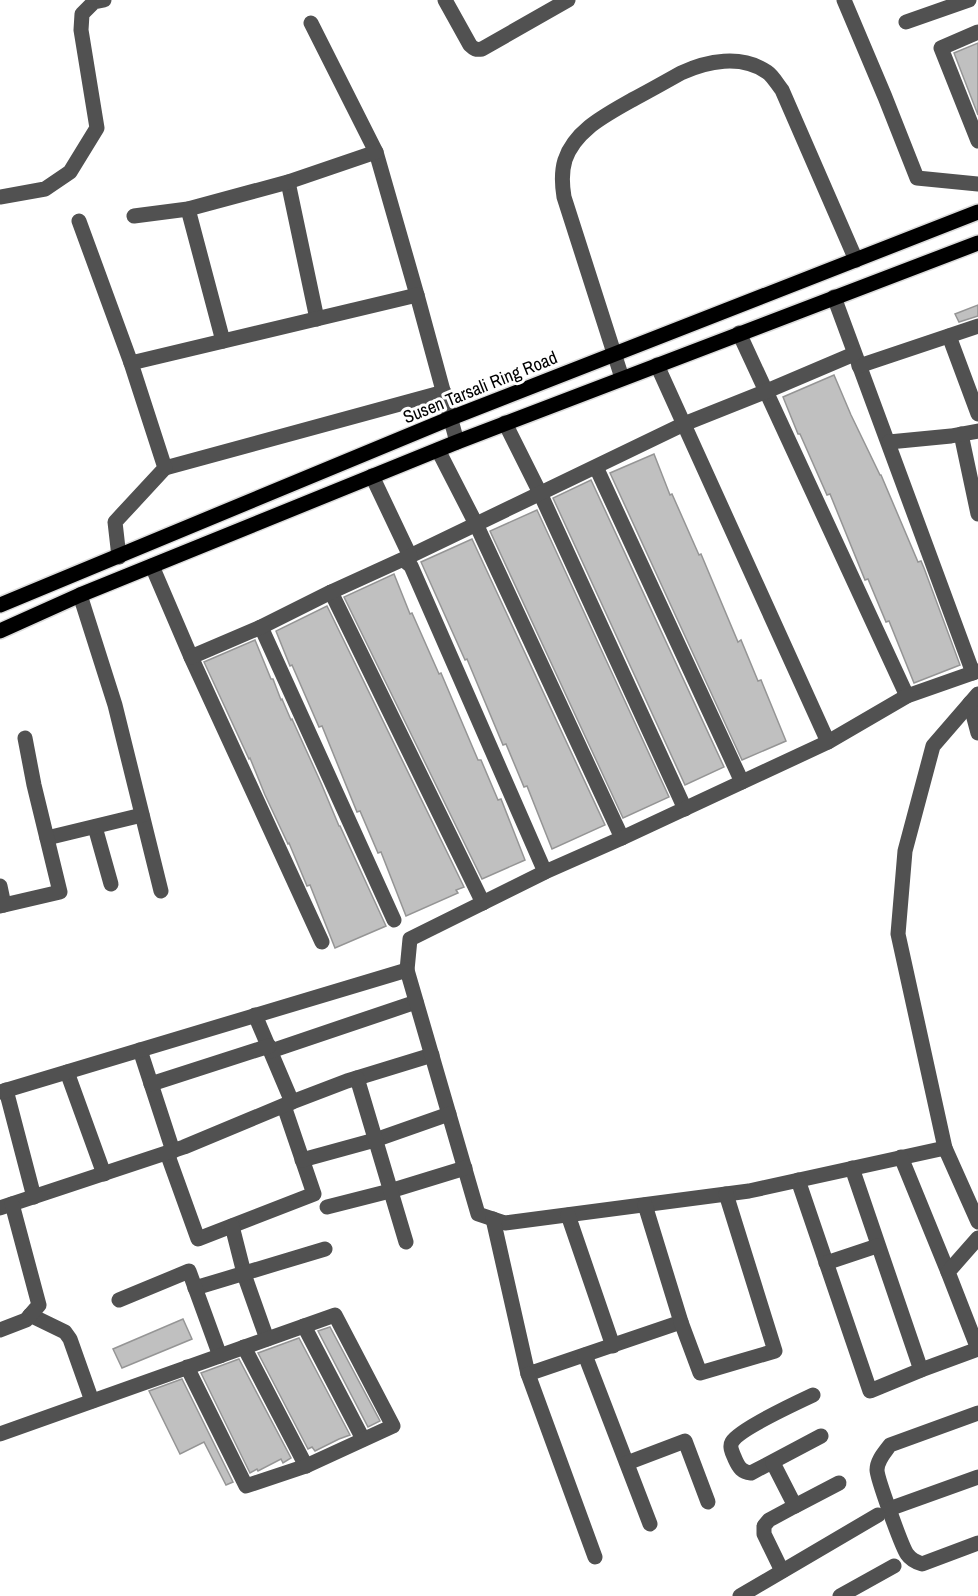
<svg xmlns="http://www.w3.org/2000/svg" width="978" height="1596" font-family="'Archivo Narrow',sans-serif">
	<rect width="100%" height="100%" fill="#fff"/>
	<g fill="#c0c0c0" stroke="#959595" stroke-width="1.5">
		<path d="M978,43V115L954,53Z"/>
		<path d="M978,305V316L959,322L955,314Z"/>
		<path d="M834,375L851,415L880,475H881L918,562L921,561L924,568L960,665L914,683L889,621L886,622L868,579L865,580L830,494L827,495L800,434H798L783,397Z"/>
		<path d="M654,454L670,495L672,494L699,555L701,554L738,642L741,640L758,681L761,680L786,741L742,760L610,473Z"/>
		<path d="M591,480L724,767L685,785L553,498Z"/>
		<path d="M537,510L669,797L623,818L490,531Z"/>
		<path d="M472,539L605,825L552,849L527,786L524,787L506,744L503,745L467,659L465,660L421,562Z"/>
		<path d="M394,574L410,614L412,613L439,674L441,673L478,760H481L498,800L501,799L525,860L482,879L344,597Z"/>
		<path d="M327,606L464,887L456,890L458,893L406,916L381,852L378,853L360,811L357,812L322,726L319,727L292,665L290,666L276,631Z"/>
		<path d="M255,640L271,679H273L281,700L282,699L291,720L292,719L321,783L339,826H340L386,926L335,948L310,885L307,886L289,843L288,844L265,795L250,758L249,759L204,662Z"/>
		<path d="M183,1319L192,1339L122,1368L113,1349Z"/>
		<path d="M330,1327L380,1421L368,1427L318,1331Z"/>
		<path d="M299,1338L350,1435L339,1439L315,1451L312,1447L308,1449L258,1353Z"/>
		<path d="M239,1359L291,1458L283,1463L281,1459L258,1471L257,1469L250,1473L201,1373Z"/>
		<path d="M182,1379L233,1482L226,1485L204,1442L180,1454L149,1391Z"/>
	</g>
	<g fill="none" stroke-linecap="round" stroke-linejoin="round">
		<defs>
			<g id="major">
				<path d="M0,605L451,418L978,212"/>
				<path d="M0,631L80,595L457,442L978,243"/>
			</g>
		</defs>
		<use href="#major" stroke="#dbdbdb" stroke-width="18"/>
		<g stroke="#515151" stroke-width="15">
			<path d="M445,0L470,45C474,49 476,50 482,49L568,0"/>
			<path d="M844,0L885,97L917,178L978,184"/>
			<path d="M906,22L969,0"/>
			<path d="M311,23L376,152L417,295"/>
			<path d="M978,32L941,48L978,141"/>
			<path d="M288,182L317,319"/>
			<path d="M0,197L45,189L70,172L97,128L81,30L82,14L94,2L104,0"/>
			<path d="M188,209L223,341"/>
			<path d="M134,216L188,209L288,182L376,152"/>
			<path d="M79,221L131,363"/>
			<path d="M834,297L973,673"/>
			<path d="M739,333L907,696"/>
			<path d="M949,336L978,414"/>
			<path d="M859,366L978,326"/>
			<path d="M622,378L564,197C562,185 561,173 565,160C575,130 606,115 632,100C649,91 665,82 681,73C707,61 741,54 767,72C773,76 777,84 782,90L856,260"/>
			<path d="M505,423L540,493L685,809"/>
			<path d="M961,434L978,514"/>
			<path d="M889,442L951,436L978,431"/>
			<path d="M438,450L476,524L622,838"/>
			<path d="M596,467L742,782"/>
			<path d="M165,468L444,392"/>
			<path d="M372,476L410,556L684,424L767,391L854,354"/>
			<path d="M119,557L115,522L165,468L131,363L417,295L457,442"/>
			<path d="M152,566L191,657L322,942"/>
			<path d="M331,592L483,903"/>
			<path d="M80,595L115,705L161,891"/>
			<path d="M261,627L394,920"/>
			<path d="M191,657L261,627L331,592L410,556L405,561L411,566L545,872"/>
			<path d="M970,703L978,733"/>
			<path d="M828,742L907,696L978,671"/>
			<path d="M95,827L111,884"/>
			<path d="M47,838L142,815"/>
			<path d="M0,886L4,905"/>
			<path d="M0,906L60,892L34,785L25,738"/>
			<path d="M407,970L410,939L545,872L622,838L828,742L657,365"/>
			<path d="M255,1015L292,1102"/>
			<path d="M140,1050L173,1151"/>
			<path d="M271,1051L416,1002"/>
			<path d="M67,1072L104,1174"/>
			<path d="M357,1078L432,1055"/>
			<path d="M151,1084L269,1046"/>
			<path d="M6,1090L34,1197"/>
			<path d="M0,1092L407,970L478,1214L505,1223L749,1191L945,1148L978,1222"/>
			<path d="M945,1148L898,934L905,851L933,746L978,694"/>
			<path d="M167,1153L198,1239L314,1194L284,1106"/>
			<path d="M901,1157L948,1272"/>
			<path d="M302,1160L375,1140L449,1114"/>
			<path d="M852,1168L921,1370"/>
			<path d="M798,1180L870,1391L921,1370L978,1349L948,1272L978,1238"/>
			<path d="M327,1207L390,1191L465,1168"/>
			<path d="M0,1208L184,1147L292,1102L347,1081L357,1078L406,1242"/>
			<path d="M568,1215L613,1346"/>
			<path d="M493,1219L528,1374L681,1322L645,1205"/>
			<path d="M232,1226L245,1277L267,1339"/>
			<path d="M826,1263L877,1246"/>
			<path d="M195,1288L325,1249"/>
			<path d="M119,1300L189,1271L220,1356"/>
			<path d="M30,1315L65,1332L70,1339L92,1401"/>
			<path d="M681,1322L700,1373L775,1351L726,1194"/>
			<path d="M304,1326L363,1439"/>
			<path d="M0,1330L26,1320L39,1305L12,1204"/>
			<path d="M244,1347L306,1466"/>
			<path d="M585,1355L650,1524"/>
			<path d="M528,1374L595,1557"/>
			<path d="M813,1395C798,1402 738,1430 732,1442C729,1447 733,1454 735,1459C739,1468 742,1472 751,1473L821,1436"/>
			<path d="M978,1413L890,1445C885,1452 877,1460 877,1470C877,1478 902,1547 907,1554C911,1560 916,1562 922,1564L978,1543"/>
			<path d="M0,1434C111,1394 223,1355 335,1315L393,1426L306,1466L246,1486L187,1367"/>
			<path d="M627,1463L685,1441L708,1502"/>
			<path d="M773,1463L795,1506L769,1520L764,1526V1534L782,1571"/>
			<path d="M795,1506L839,1483"/>
			<path d="M889,1509L978,1477"/>
			<path d="M740,1596L878,1515"/>
			<path d="M840,1596L894,1566"/>
		</g>
		<use href="#major" stroke="#000" stroke-width="15"/>
	</g>
	<g text-anchor="middle" dominant-baseline="central" stroke-width="6" stroke-linejoin="round" paint-order="stroke">
		<g font-size="18" fill="#000" stroke="#fff">
			<text transform="translate(480 387) rotate(-22)">Susen Tarsali Ring Road</text>
		</g>
	</g>
</svg>
